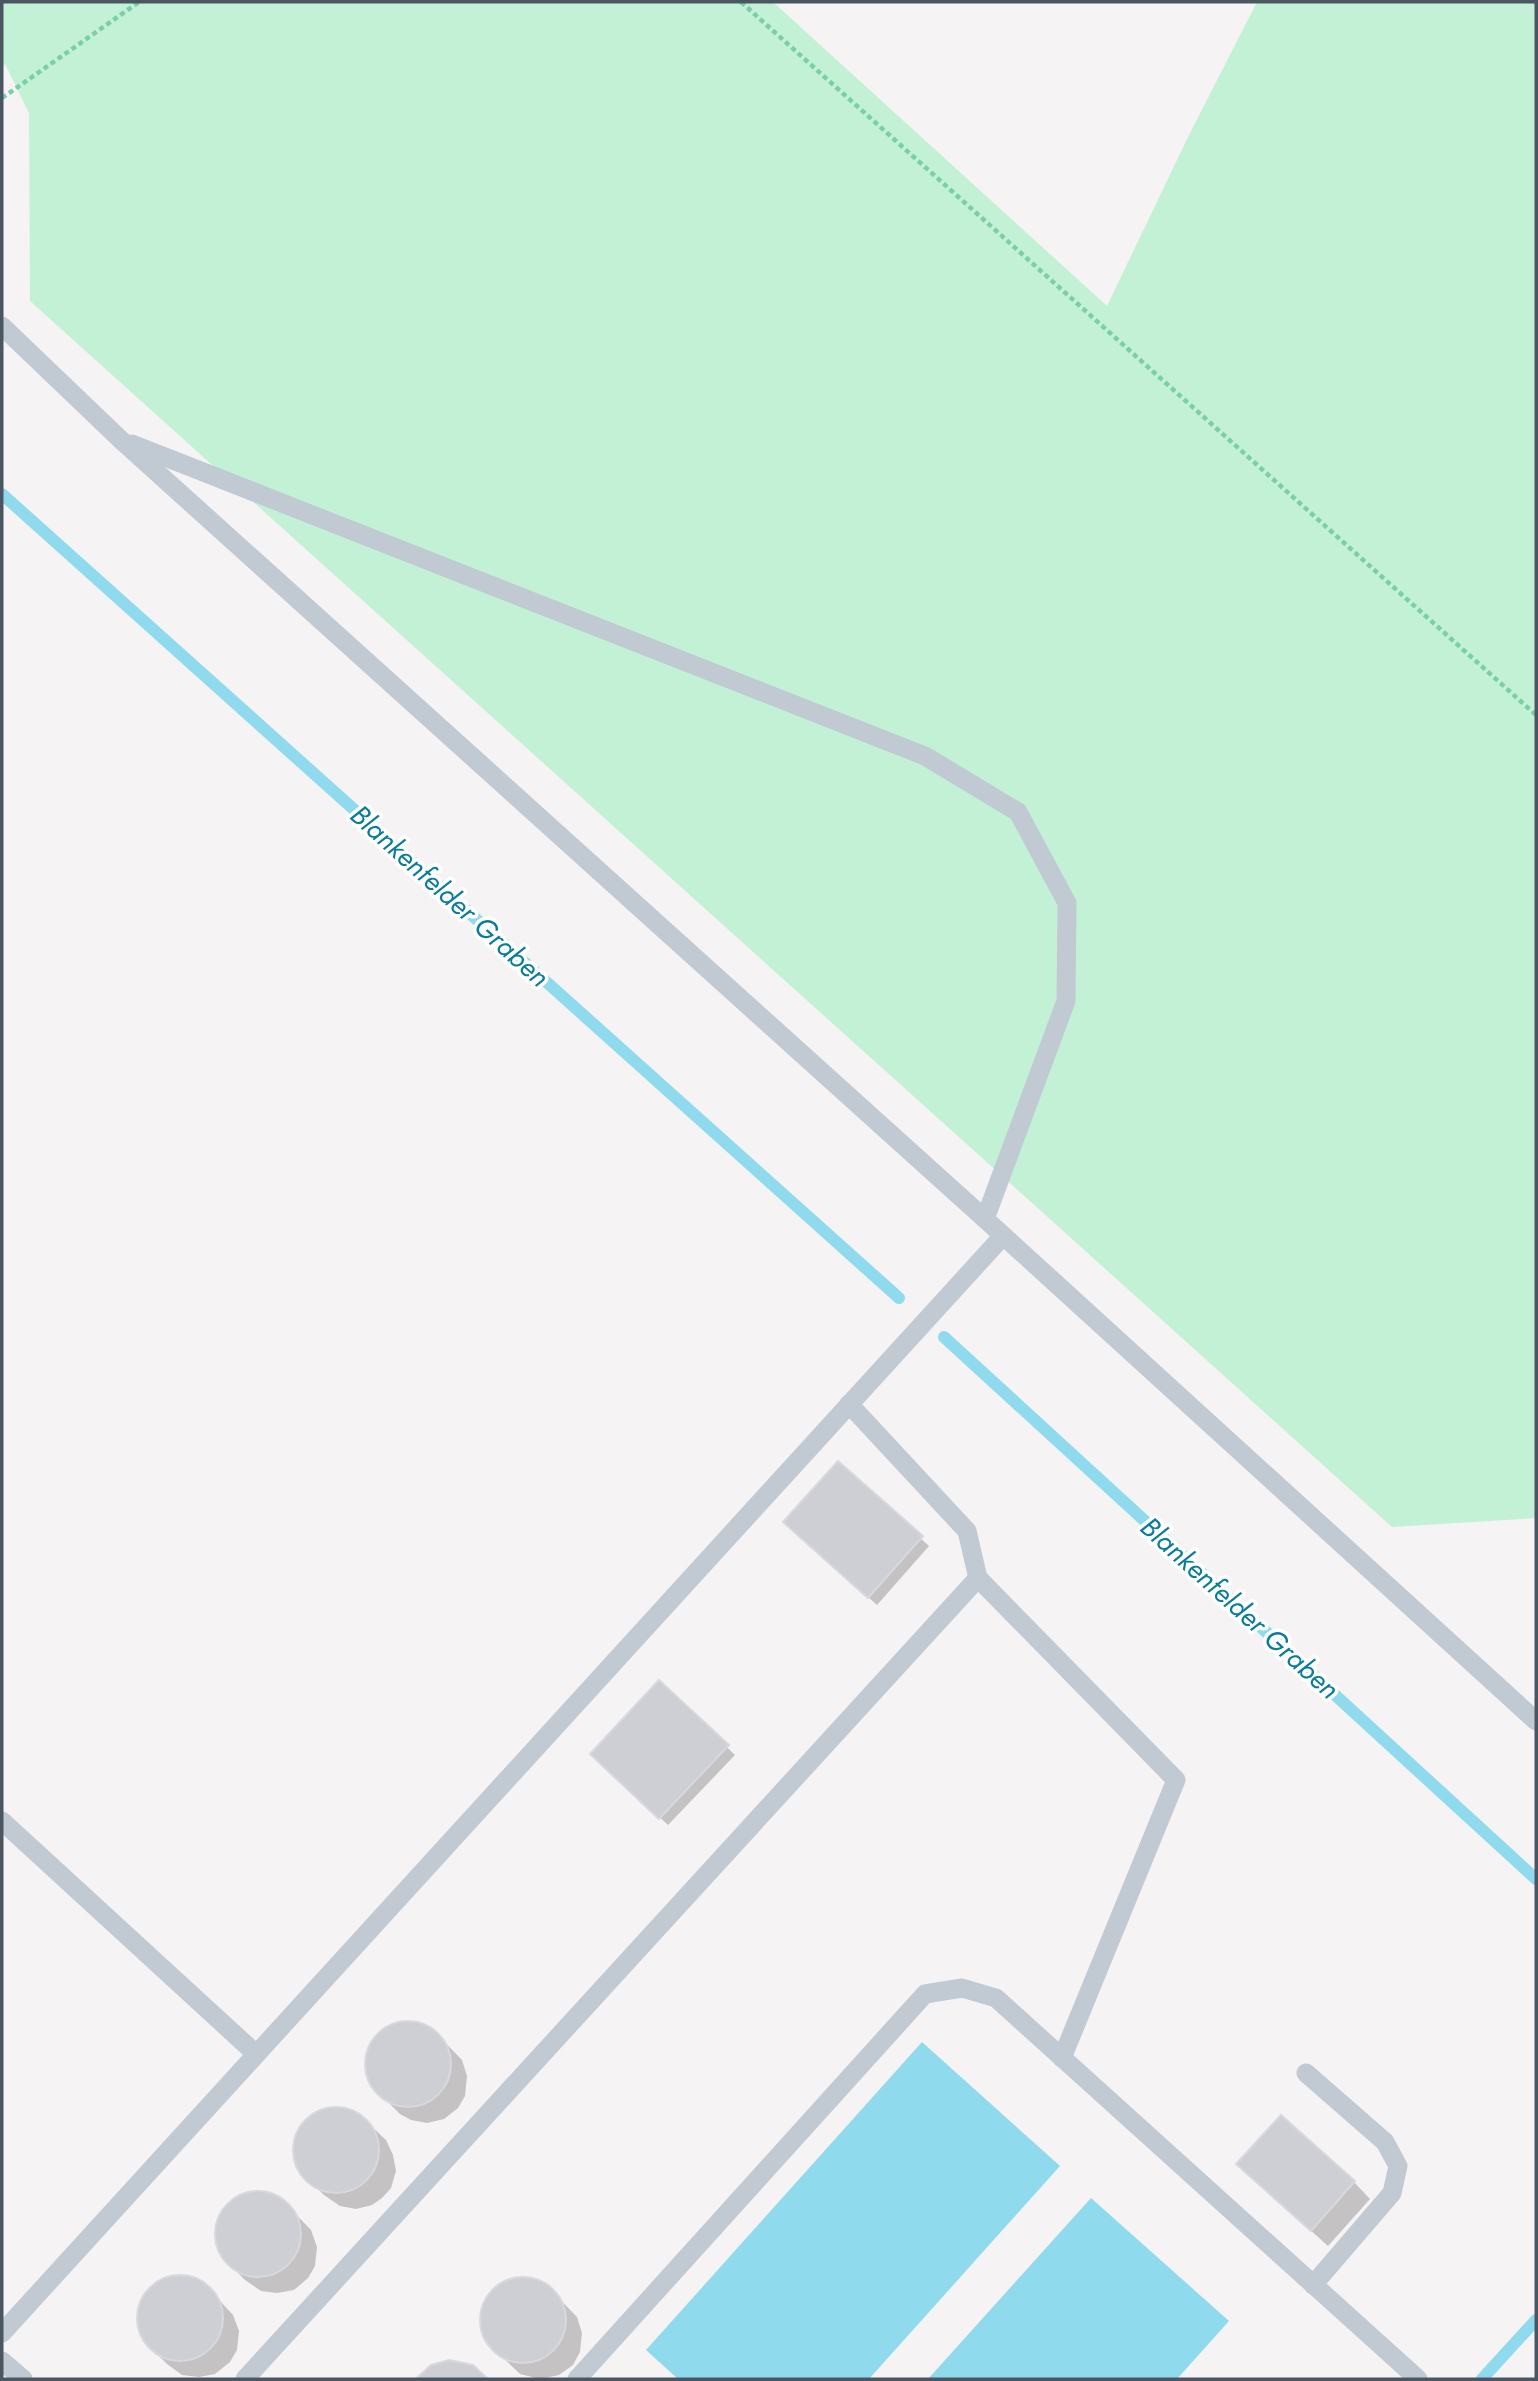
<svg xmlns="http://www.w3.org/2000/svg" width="1538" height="2381" font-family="Jost,sans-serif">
	<rect width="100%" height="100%" fill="#f5f3f3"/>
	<path fill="#c3f1d5" d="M2,2H773L1107,306L1189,135L1257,2H1536V1518L1392,1527L30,301L29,113L5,64L2,66Z"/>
	<g fill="#90daee">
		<path d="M922,2042L1060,2166L869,2379H678L646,2350Z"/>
		<path d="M1091,2198L1229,2321L1177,2379H928Z"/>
	</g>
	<g fill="#0003">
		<path d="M838,1463L929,1546L877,1605L793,1530Z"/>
		<path d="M660,1683L735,1755L668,1825L592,1754Z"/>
		<path d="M406,2022L421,2024L435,2032L462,2060L467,2076L465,2096L458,2108L444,2119L427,2123L411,2120L400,2114L373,2087L367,2066L369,2049L376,2038L388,2028Z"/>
		<path d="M341,2108L357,2113L368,2123L386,2140L393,2155L396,2171L391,2188L382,2198L372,2205L356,2209L340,2206L324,2195L306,2178L298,2166L295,2152L298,2135L310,2118L324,2110Z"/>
		<path d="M1256,2181L1354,2182L1370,2199L1328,2246Z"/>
		<path d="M256,2193L271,2195L285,2203L311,2230L317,2247L315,2266L308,2278L294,2290L277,2293L261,2291L245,2280L227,2262L220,2250L216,2236L219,2220L226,2208L238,2198Z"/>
		<path d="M177,2277L192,2279L207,2287L233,2315L239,2331L237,2350L230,2362L215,2374L199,2377L182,2375L167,2364L149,2346L141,2334L138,2320L141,2303L148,2292L160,2282Z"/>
		<path d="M521,2279L536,2281L550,2289L577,2317L582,2333L580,2352L573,2365L559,2375L540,2379L520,2374L493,2348L485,2336L482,2323L484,2306L491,2294L503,2284Z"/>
	</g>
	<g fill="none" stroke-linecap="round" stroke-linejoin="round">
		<g stroke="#90daee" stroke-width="12">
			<path d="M2,494L899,1298"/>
			<path d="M944,1337L1536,1879"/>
			<path d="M1482,2379L1536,2320"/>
		</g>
	</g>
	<g fill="#cdcfd5" stroke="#d7d9de" stroke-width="2">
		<path d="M838,1461L923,1536L868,1598L783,1522Z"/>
		<path d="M659,1680L729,1745L659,1819L590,1754Z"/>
		<circle cx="408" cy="2064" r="43"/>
		<circle cx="336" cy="2150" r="43"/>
		<path d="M1281,2115L1355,2181L1311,2231L1236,2164Z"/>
		<circle cx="258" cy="2234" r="43"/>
		<circle cx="180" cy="2318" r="43"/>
		<circle cx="523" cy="2320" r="43"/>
		<path d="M449,2360L473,2365L488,2379H416L431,2365Z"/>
	</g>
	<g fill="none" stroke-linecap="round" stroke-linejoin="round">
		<g stroke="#7ad0a6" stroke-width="4.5" stroke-dasharray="5 3.5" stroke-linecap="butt">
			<path d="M741,2L1536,715"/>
			<path d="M2,98L139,2"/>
		</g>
		<g stroke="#c1cad2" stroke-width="19">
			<path d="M2,326L121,440L985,1219L1536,1721"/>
			<path d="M132,444L925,756L1018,812L1067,903L1066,1001L985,1219"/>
			<path d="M849,1404L967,1531L978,1578L1176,1780L1062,2058"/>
			<path d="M2,1821L256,2054"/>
			<path d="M1306,2073L1385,2142L1398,2166L1392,2193L1313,2285"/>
			<path d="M2,2333L1003,1236"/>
			<path d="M2,2361L23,2379"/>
			<path d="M245,2379L978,1578"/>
			<path d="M577,2379L925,1994L962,1988L996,1998L1418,2379"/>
		</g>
	</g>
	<g text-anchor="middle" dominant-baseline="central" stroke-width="7" stroke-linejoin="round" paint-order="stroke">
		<g font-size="28" font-style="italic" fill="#0c7c9b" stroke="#fff">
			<text transform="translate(450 896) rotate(42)">Blankenfelder Graben</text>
			<text transform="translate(1240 1608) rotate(42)">Blankenfelder Graben</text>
		</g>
	</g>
	<rect width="1538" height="2381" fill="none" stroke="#4a5661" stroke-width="7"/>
</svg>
